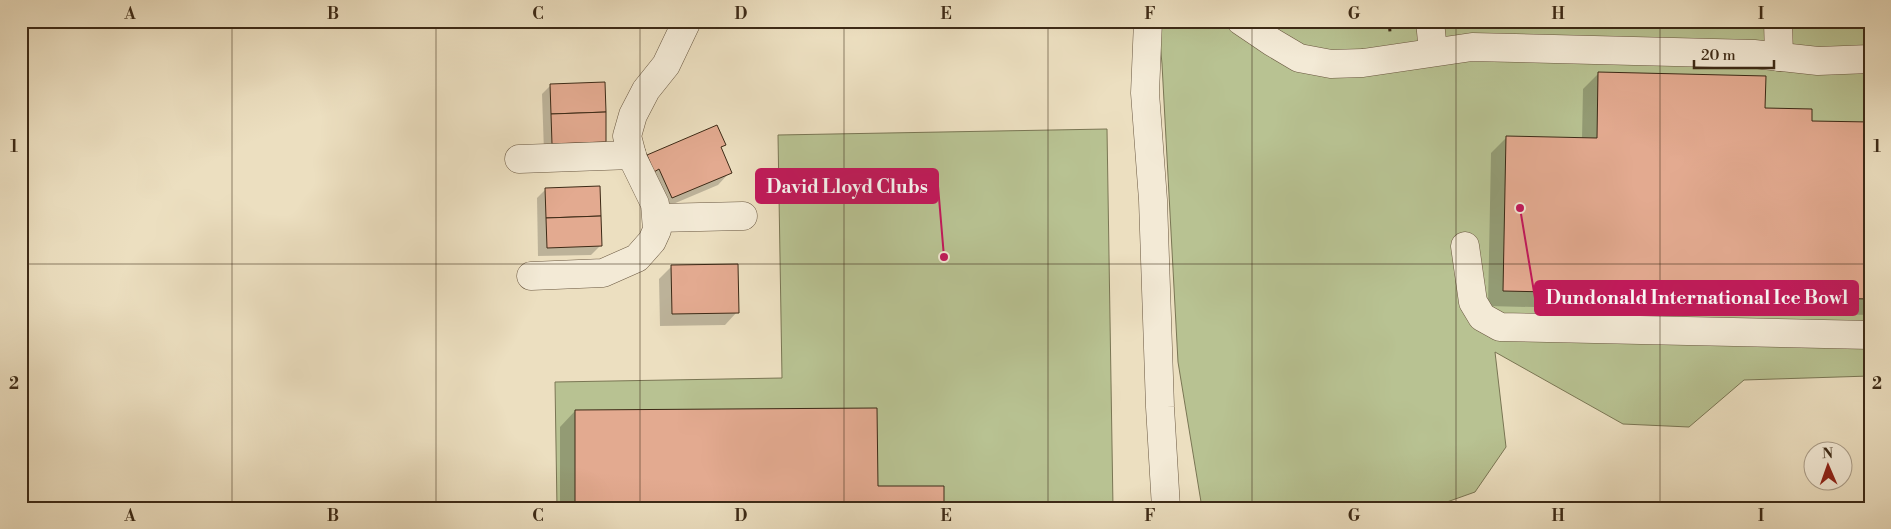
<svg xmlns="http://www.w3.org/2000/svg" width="1891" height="529" font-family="'Libre Bodoni',serif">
	<rect width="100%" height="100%" fill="#ecdfc0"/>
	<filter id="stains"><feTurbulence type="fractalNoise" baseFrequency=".004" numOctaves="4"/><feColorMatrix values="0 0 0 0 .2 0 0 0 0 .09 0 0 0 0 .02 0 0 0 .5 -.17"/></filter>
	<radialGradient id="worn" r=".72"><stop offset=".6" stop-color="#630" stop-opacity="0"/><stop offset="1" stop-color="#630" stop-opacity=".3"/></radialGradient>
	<g fill="#b8c292" stroke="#7a7654">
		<path d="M1158,21H1870V376L1744,380L1689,427L1623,424L1495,352L1506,447L1475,492L1430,508H1202L1178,362L1162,64Z"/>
		<path d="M1107,129L1113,508H557L555,382L782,378L778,135Z"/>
	</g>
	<g fill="#0003">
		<path d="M1599,73L1764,109L1810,122L1870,123V315L1488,306L1491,153L1507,137L1582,139L1583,89Z"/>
		<path d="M551,85L605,142L596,151L544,152L542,94Z"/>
		<path d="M716,126L724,144L720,149L730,172L718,185L659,210L635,169L647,156Z"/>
		<path d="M546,189L600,246L591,255L538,256L537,198Z"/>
		<path d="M672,266L737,312L725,325L660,326L659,279Z"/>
		<path d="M575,411L942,508H560V427Z"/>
	</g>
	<g fill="#e3aa90" stroke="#3d2a16">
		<path d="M1598,72L1766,76L1765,108L1812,109V121L1870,122V299L1503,291L1506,136L1597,138Z"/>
		<path d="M605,82L606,112L551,114L550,84Z"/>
		<path d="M606,112V142L552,144L551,114Z"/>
		<path d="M717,125L726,145L721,147L732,173L672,198L659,169L654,172L647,155Z"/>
		<path d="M600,186L601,216L546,218L545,188Z"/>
		<path d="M601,216L602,246L547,248L546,218Z"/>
		<path d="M738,264L739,313L672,314L671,265Z"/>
		<path d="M877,408L878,486H944V508H575V410Z"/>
	</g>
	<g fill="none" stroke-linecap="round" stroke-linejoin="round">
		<defs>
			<g id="minor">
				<path d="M1148,21L1145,93L1153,200L1160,407L1166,508"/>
				<path d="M1241,21L1272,42L1299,58L1331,64L1363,63L1472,47L1754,54L1818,61L1870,59"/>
				<path d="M1430,21L1433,52"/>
				<path d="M1778,21L1779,57"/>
				<path d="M519,159L632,155"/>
				<path d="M657,218L743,216"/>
				<path d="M1465,246L1473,302L1482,317L1500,327L1870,335"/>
				<path d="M531,276L603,273L637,258L652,241L657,230L655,204L633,159L627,136L633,115L646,90L666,65L687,21"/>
			</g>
		</defs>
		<use href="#minor" stroke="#695740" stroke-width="29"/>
		<path stroke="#3d2a16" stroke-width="3" stroke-dasharray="4 2.5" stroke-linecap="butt" d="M1389,21L1390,32"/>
		<use href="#minor" stroke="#f3ead6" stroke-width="28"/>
	</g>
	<path fill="none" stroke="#3d2a16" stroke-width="1" stroke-opacity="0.55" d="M232,21V508M436,21V508M640,21V508M844,21V508M1048,21V508M1252,21V508M1456,21V508M1660,21V508M21,264H1870"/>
	<path fill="none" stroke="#c2185b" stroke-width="2" d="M944 257L938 186M1520 208L1535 298"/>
	<g fill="#c2185b" stroke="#f3ead6" stroke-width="2">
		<circle cx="944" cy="257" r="5"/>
		<circle cx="1520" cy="208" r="5"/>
	</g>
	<g fill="#c2185b" stroke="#c2185b" stroke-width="2">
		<rect x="756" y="169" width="182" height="34" rx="5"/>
		<rect x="1535" y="281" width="323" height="34" rx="5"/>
	</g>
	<g font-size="19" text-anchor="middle" font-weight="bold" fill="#fff">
		<text x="847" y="193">David Lloyd Clubs</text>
		<text x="1697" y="304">Dundonald International Ice Bowl</text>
	</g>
	<rect width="1891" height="529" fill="none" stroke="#ecdfc0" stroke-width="55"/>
	<g transform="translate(1828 466) rotate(358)"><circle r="24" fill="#f3ead6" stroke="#aa9d89"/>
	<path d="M0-4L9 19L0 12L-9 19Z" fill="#8f2418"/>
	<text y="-8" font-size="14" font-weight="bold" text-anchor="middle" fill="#3d2a16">N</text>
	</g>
	<path d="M1694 60v8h80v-8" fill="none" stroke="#3d2a16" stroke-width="2.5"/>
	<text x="1701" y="60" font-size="15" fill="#3d2a16" stroke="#f3ead6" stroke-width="4" paint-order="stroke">20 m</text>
	<rect x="28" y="28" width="1836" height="474" fill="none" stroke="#3d2a16" stroke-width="2"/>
	<g font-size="16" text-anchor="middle" font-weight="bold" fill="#3d2a16">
		<text x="130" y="19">A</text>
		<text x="333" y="19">B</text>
		<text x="538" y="19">C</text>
		<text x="741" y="19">D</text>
		<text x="946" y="19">E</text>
		<text x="1150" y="19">F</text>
		<text x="1354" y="19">G</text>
		<text x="1558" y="19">H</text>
		<text x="1761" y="19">I</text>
		<text x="14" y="152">1</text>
		<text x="1877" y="152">1</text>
		<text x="14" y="389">2</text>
		<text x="1877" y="389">2</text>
		<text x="130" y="521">A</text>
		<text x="333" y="521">B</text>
		<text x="538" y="521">C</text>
		<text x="741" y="521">D</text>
		<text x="946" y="521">E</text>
		<text x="1150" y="521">F</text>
		<text x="1354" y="521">G</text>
		<text x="1558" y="521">H</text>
		<text x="1761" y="521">I</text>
	</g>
	<rect width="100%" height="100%" filter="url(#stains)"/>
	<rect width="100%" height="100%" fill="url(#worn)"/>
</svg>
